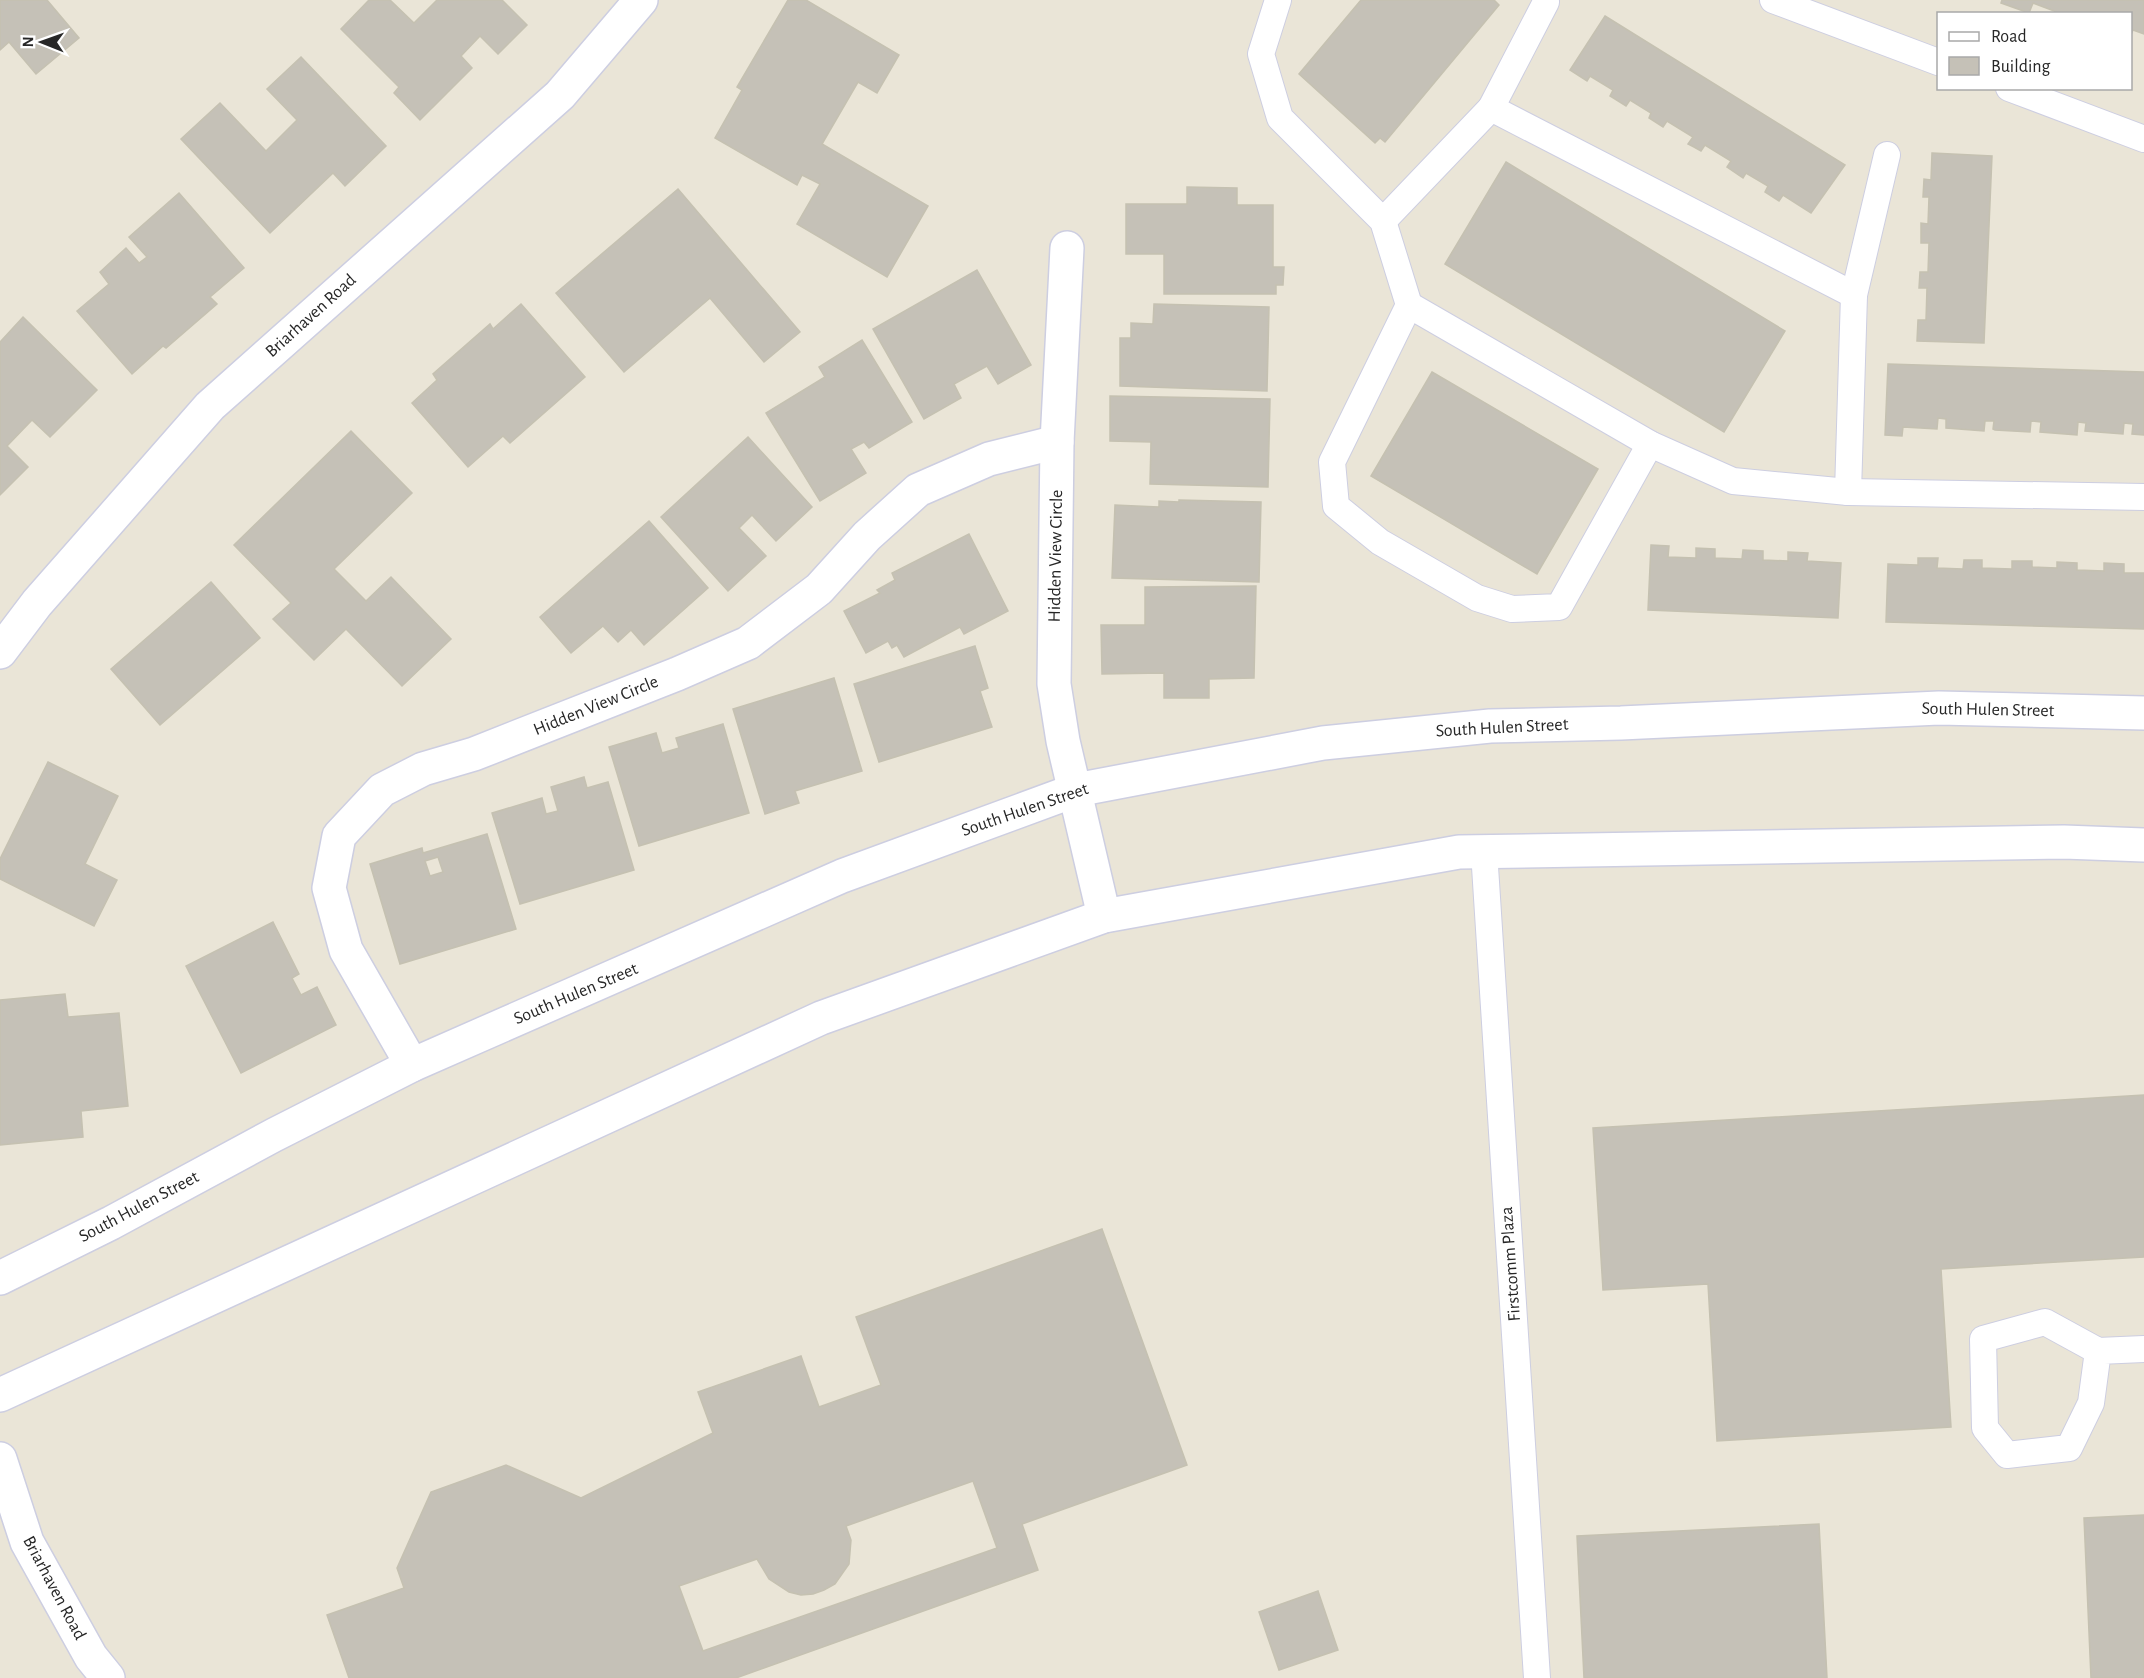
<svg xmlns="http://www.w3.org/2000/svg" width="2144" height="1678" font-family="'Alegreya Sans',sans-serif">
	<rect width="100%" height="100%" fill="#eae5d7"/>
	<g fill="#c5c1b7" stroke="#c5c1b1" stroke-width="1.5" fill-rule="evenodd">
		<path d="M0,0H47L79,38L36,74L9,42L0,50Z"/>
		<path d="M369,0H390L414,23L437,0H502L527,25L498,54L480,36L461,56L472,68L420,120L394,93L399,87L341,29Z"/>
		<path d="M788,0H806L899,55L877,93L858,82L822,144L928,206L887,277L797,224L820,184L802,175L797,185L715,138L742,90L737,87Z"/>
		<path d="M1361,0H1494L1499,5L1385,142L1380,138L1375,143L1299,74Z"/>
		<path d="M2002,0H2144V34L2133,30L2130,37V14H2062L2033,3L2029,13L2001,3Z"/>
		<path d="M1605,16L1845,165L1811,213L1783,195L1779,201L1765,192L1768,186L1746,173L1743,178L1727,167L1731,161L1705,145L1701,151L1694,147L1688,144L1693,137L1667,121L1663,127L1649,118L1651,113L1630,100L1626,106L1610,96L1613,90L1590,76L1587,81L1570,70Z"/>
		<path d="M301,57L386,146L345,186L333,173L270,233L181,139L220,103L266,151L297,120L267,89Z"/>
		<path d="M1932,153L1992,156L1984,343L1917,341L1918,320H1926L1927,288H1919L1920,272H1928L1929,243H1921V223L1928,224L1929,197H1923L1924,179L1931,180Z"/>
		<path d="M1506,162L1785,331L1724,432L1445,264Z"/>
		<path d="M1187,187L1237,188V205H1273V267H1284L1283,285H1276V294H1164V254H1126V204H1187Z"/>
		<path d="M678,189L800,332L764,362L710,298L624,372L556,293Z"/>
		<path d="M179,193L244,268L210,297L217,304L166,348L163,346L132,374L77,311L109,284L100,272L126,248L139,263L147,257L129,237Z"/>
		<path d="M977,270L1031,365L998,384L987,366L954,384L961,398L924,419L873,329Z"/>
		<path d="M521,304L585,377L510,443L503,436L468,467L412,403L437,380L433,374L490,324L493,329Z"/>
		<path d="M1154,304L1269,307L1267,391L1120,386V338H1131V323L1153,324Z"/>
		<path d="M23,317L97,390L50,437L32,420L7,446L28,467L0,495V342Z"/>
		<path d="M862,340L912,422L869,448L864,442L851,449L866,473L820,501L766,413L825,377L819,367Z"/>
		<path d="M1888,364L2144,372V435L2132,434L2133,424L2124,423L2123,434L2085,431L2086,423L2078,422L2077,435L2040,432L2041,422L2031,421L2030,432L1995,430L1993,429L1994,421H1985L1984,431L1946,428V419L1938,418L1937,429L1903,427L1902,436L1885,435Z"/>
		<path d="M1432,372L1598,469L1537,574L1371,476Z"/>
		<path d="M1110,396L1270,399L1268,487L1150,484L1151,442L1110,441Z"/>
		<path d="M351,431L412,493L334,569L366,601L391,577L451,639L402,686L346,629L314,660L273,619L291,603L234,545Z"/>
		<path d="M748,437L812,507L776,541L752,515L739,528L766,556L728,591L661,517Z"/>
		<path d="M1179,500L1261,502L1259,582L1112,578L1115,505L1159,507V501L1179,502Z"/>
		<path d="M649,521L708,588L644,645L631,630L618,642L603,626L571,653L540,617Z"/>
		<path d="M969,534L1008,611L964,634L960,627L904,657L897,645L892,648L888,641L866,653L844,611L880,593L877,590L895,580L892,573Z"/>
		<path d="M1651,545L1669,546L1668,557L1696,558V548L1715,549V558L1742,559L1743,550L1763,551V560L1788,561V552L1808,553L1807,561L1841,563L1838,618L1648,610Z"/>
		<path d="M1918,558H1938L1937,568L1963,569L1964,560H1982V568L2012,569V561H2032V567L2057,568V562L2077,563V570L2104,571V563L2124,564V573H2144V629L1886,622L1888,564L1918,565Z"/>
		<path d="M211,582L260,638L160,725L111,669Z"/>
		<path d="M1256,586L1254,678L1209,679V698H1164V673L1102,674L1101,625H1145V587Z"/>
		<path d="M975,646L988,688L980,691L992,727L879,762L854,684Z"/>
		<path d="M834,678L862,771L795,791L799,803L765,814L733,709Z"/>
		<path d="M723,724L749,813L639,846L609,747L656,733L662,753L679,748L676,738Z"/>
		<path d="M48,762L118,796L85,864L117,880L94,926L0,879V859Z"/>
		<path d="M584,777L587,788L608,782L634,870L520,904L492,813L542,798L546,814L558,811L551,787Z"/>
		<path d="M487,834L516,929L400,964L370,864L422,848L423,853ZM438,857L443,872L430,876L425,861Z"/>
		<path d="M273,922L299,974L292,978L301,995L317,987L336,1025L241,1073L186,966Z"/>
		<path d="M65,994L68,1017L119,1013L128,1106L81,1111L83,1137L0,1145V1000Z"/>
		<path d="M2144,1095V1257L1941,1269L1951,1427L1717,1441L1708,1284L1603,1290L1593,1128Z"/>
		<path d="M1102,1229L1187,1465L1022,1524L1038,1570L736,1678H349L327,1615L404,1588L397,1568L431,1492L506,1465L581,1498L713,1433L698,1392L801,1356L819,1407L881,1385L856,1317ZM973,1481L997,1548L703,1651L679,1586L757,1559L769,1579L789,1592L801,1595L813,1594L824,1590L835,1584L849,1564L851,1540L846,1526Z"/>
		<path d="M2144,1515V1678H2091L2084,1518Z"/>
		<path d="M1819,1524L1827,1678H1584L1577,1536Z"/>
		<path d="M1318,1591L1338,1650L1279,1670L1259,1612Z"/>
	</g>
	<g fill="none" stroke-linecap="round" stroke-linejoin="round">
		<defs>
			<g id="service">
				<path d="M1278,0L1261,54L1280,118L1383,221L1409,305L1332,462L1336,506L1380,542L1477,598L1512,609L1559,607L1650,444"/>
				<path d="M1773,0L1938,62"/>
				<path d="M2009,88L2144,139"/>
				<path d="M1491,108L1546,2"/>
				<path d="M1383,221L1491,108L1854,295"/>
				<path d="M1409,305L1650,444L1733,481L1848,492L2144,497"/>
				<path d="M1848,492L1854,295L1887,155"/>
				<path d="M1484,851L1537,1678"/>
				<path d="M2098,1351L2091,1403L2069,1448L2007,1455L1985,1428L1983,1339L2045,1322L2098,1351L2144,1349"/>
			</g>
			<g id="minor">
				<path d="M1067,248L1057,442L1054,684L1063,741L1104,916"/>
				<path d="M0,652L37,603L210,406L560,95L641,0"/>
				<path d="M412,1065L346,950L329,888L339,836L382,790L423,769L474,754L677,674L748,643L819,589L867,536L918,490L989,459L1057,442"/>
			</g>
			<path id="tertiary" d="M0,1459L27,1542L91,1657L108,1678"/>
			<g id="secondary">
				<path d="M0,1278L111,1223L274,1135L412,1065L842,876L1076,790L1323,743L1490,726L1621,723L1939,708L2144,713"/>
				<path d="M0,1395L821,1018L1104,916L1459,852L2064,842L2144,845"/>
			</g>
		</defs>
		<use href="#service" stroke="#cdcee1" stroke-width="28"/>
		<use href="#minor" stroke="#cdcee1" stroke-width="36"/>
		<use href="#tertiary" stroke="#cdcee1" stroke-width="36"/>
		<use href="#secondary" stroke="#cdcee1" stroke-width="36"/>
		<use href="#service" stroke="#fff" stroke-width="26"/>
		<use href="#minor" stroke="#fff" stroke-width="33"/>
		<use href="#tertiary" stroke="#fff" stroke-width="33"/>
		<use href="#secondary" stroke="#fff" stroke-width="33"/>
	</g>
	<g text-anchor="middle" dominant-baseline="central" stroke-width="6" stroke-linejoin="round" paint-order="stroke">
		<g font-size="18" fill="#272727" stroke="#fff">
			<text transform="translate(311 316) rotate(-42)">Briarhaven Road</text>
			<text transform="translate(1056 556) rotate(-89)">Hidden View Circle</text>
			<text transform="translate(596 706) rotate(-22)">Hidden View Circle</text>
			<text transform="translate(1988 710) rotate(1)">South Hulen Street</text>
			<text transform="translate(1502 728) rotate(-3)">South Hulen Street</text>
			<text transform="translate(1025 810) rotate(-19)">South Hulen Street</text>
			<text transform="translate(576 994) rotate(-23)">South Hulen Street</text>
			<text transform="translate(139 1207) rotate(-28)">South Hulen Street</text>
			<text transform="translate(1511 1264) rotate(-94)">Firstcomm Plaza</text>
			<text transform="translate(54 1588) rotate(62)">Briarhaven Road</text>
		</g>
	</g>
	<rect x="1937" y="12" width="195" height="78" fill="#ffffff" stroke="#a9a9a9" stroke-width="1.5"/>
	<rect x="1949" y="32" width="30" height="9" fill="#ffffff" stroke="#a9a9a9" stroke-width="1.5"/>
	<text x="1991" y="42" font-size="18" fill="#272727">Road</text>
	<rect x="1949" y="57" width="30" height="18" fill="#c5c1b7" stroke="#a9a9a9" stroke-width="1.5"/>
	<text x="1991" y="72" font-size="18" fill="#272727">Building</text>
	<g transform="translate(42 42) rotate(271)" stroke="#ffffff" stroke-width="4.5" paint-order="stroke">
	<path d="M0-4.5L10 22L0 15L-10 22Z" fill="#272727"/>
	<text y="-9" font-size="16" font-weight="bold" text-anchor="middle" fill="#272727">N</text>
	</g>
</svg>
